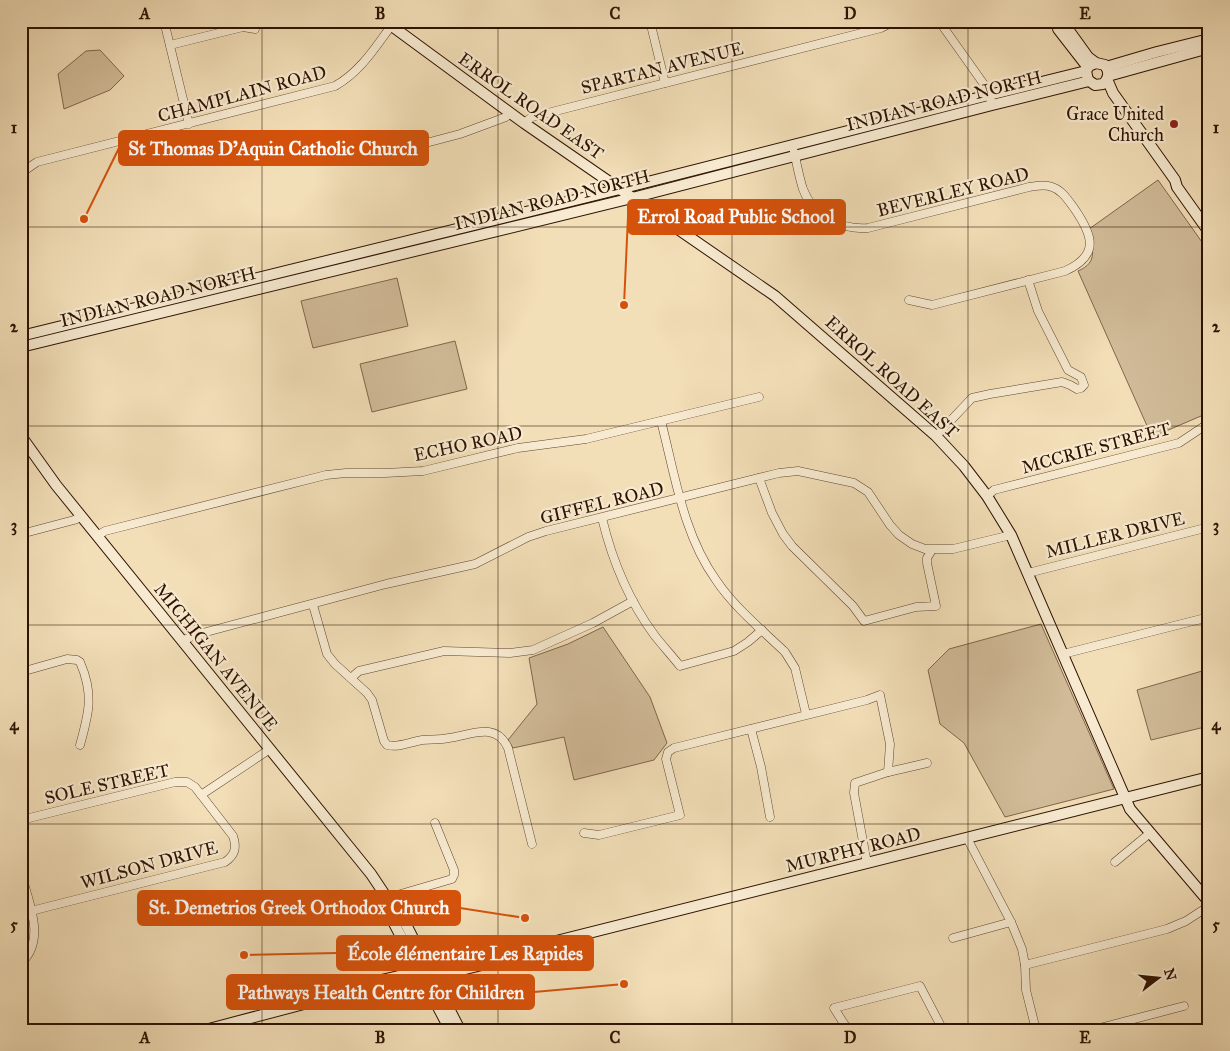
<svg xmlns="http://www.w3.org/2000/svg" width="1230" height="1051" font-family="'IM FELL Great Primer',serif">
	<rect width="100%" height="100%" fill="#f2deb7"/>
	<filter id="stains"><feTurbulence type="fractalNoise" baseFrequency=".004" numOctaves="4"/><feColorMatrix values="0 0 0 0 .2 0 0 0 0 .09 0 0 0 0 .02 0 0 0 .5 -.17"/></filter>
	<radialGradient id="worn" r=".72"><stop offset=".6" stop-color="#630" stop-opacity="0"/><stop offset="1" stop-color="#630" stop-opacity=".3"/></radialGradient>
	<g fill="#d1bb98" stroke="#80664c">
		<path d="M100,50L124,76L110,90L64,109L58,74L86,51Z"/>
		<path d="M1158,180L1209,252V409L1201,416L1152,437L1078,271C1099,262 1092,249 1089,229Z"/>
		<path d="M397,278L408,326L313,348L301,301Z"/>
		<path d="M455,341L467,389L372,412L360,364Z"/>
		<path d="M1041,624L1114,789L1005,817L964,743L940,724L928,670L949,649Z"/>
		<path d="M603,627L650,697L667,743L654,760L574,780L564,737L513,748L508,740L537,704L529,658L568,644Z"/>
		<path d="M1209,669V726L1151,740L1137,690Z"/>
	</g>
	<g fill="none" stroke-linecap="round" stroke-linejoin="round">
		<defs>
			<g id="street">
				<path d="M164,21L189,124"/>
				<path d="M650,21L665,83"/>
				<path d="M939,21L988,90L992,105"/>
				<path d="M21,22L22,21"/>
				<path d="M170,45L243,27L255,29"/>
				<path d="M524,123L532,117L881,28L895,21"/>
				<path d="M794,152C797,164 799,177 803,189C813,216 841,230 868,228L1029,187C1036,186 1045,184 1052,187C1062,190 1068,200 1074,208C1092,234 1101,255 1065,271L932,305L909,300"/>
				<path d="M388,153L460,134L506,117L510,112"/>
				<path d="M21,173L37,162L335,86C360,72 375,48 391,26"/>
				<path d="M661,421C675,475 683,534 716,580C734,607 761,629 785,652L795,668L806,714"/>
				<path d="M936,436L972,398L990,394L1062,382L1070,385L1077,389L1081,388L1084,385L1081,377L1068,370L1038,311L1028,280"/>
				<path d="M759,478L772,513L783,534L792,546L853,606L864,621L916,607L936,606L927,563V558L932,550"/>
				<path d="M987,496L994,490L1179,443L1209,423"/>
				<path d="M602,518C612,560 629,601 655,636C663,646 672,656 680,666L734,651L748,642L762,630"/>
				<path d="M21,534L74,520L81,517"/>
				<path d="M97,536L105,531L326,475L346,473H385L423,471L518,448L586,439L759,397"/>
				<path d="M1028,573L1209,527"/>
				<path d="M313,605L327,654L335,664L367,693L372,700L384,741L387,745C399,748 410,742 422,740C431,739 440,740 449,738C471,735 496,721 508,748L532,844"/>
				<path d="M182,641L195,635L386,584L475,564L528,537L546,531L779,473L798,471L854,483L868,492L890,525L899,535L912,544L925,549H953L1011,535"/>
				<path d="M1063,654L1209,617"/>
				<path d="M21,672L67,659L77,660L80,662C94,694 89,713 80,745"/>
				<path d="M351,678L359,671L444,651L510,653L533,650L593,623L633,601"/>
				<path d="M751,729L761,767L770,817"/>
				<path d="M201,795L270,749"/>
				<path d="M21,820L175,782H187L195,787L233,836C237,848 235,855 225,862L31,911"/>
				<path d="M584,833L599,835L680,815L666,759L668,752L674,748L867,700L880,695L890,744L888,772"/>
				<path d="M967,838L1011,922L1022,949L1025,965L1026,990L1036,1030"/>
				<path d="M1115,862L1150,833"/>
				<path d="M867,863L854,793L855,783L888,772L927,763"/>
				<path d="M21,873C28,901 47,940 21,963"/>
				<path d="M387,898L452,879L454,875V870L435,823"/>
				<path d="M953,938L1011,922"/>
				<path d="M1025,965L1167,929L1186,921L1209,906"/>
				<path d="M848,1030L834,1008L920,986L943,1030"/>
				<path d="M1092,1030L1184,1006"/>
			</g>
			<g id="secondary">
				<path d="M385,21L524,123L775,296L936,436L964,466L987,496L1011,535L1130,809L1209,902"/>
				<path d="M1058,21L1059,24L1065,25L1088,57L1096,63"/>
				<path d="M1059,24L1058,29L1086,65"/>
				<path d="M1106,67L1157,52L1209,39"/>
				<path d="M1108,76L1209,48"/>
				<path d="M1107,79L1113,93L1175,180L1177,187L1209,232"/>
				<path d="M21,336L620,189L989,95L1086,71L1089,66L1096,63L1105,65C1110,72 1109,79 1103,84L1095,85L1088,80L1086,71"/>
				<path d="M21,347L632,198L992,105L1089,81"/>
				<path d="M21,436L56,485L371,874L387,898L396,905L460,1030"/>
				<path d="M387,898V910L450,1030"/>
				<path d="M372,986L380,990L494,962L505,954"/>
				<path d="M205,1030L372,986L377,981L494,954H505L1209,777"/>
			</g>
		</defs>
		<use href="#street" stroke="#5f452e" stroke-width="9"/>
		<use href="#secondary" stroke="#2e1200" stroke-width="12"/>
		<use href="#street" stroke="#f7ead0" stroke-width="8"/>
		<use href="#secondary" stroke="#f7ead0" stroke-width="10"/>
	</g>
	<path fill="none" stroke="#2e1200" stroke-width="1" stroke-opacity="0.55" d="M262,21V1030M498,21V1030M732,21V1030M968,21V1030M21,227H1209M21,426H1209M21,625H1209M21,824H1209"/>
	<circle fill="#8f2418" stroke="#f7ead0" stroke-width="2" cx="1174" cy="124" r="5"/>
	<g text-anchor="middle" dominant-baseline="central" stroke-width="4.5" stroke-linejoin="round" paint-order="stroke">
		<g font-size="18" fill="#2e1200" stroke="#f7ead0">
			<text transform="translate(662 68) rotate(-14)">SPARTAN AVENUE</text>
			<text transform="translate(242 94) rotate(-15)">CHAMPLAIN ROAD</text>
			<text transform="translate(944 101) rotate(-14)">INDIAN ROAD NORTH</text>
			<text transform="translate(531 106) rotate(35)">ERROL ROAD EAST</text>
			<text transform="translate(953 192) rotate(-14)">BEVERLEY ROAD</text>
			<text transform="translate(552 200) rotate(-14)">INDIAN ROAD NORTH</text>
			<text transform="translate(158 297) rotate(-14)">INDIAN ROAD NORTH</text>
			<text transform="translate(892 377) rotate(42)">ERROL ROAD EAST</text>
			<text transform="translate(468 444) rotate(-12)">ECHO ROAD</text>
			<text transform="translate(1096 448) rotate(-15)">MCCRIE STREET</text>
			<text transform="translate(602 503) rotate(-14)">GIFFEL ROAD</text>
			<text transform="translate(1115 535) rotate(-14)">MILLER DRIVE</text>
			<text transform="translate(216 657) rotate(51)">MICHIGAN AVENUE</text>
			<text transform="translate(107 784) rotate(-13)">SOLE STREET</text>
			<text transform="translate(853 850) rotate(-14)">MURPHY ROAD</text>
			<text transform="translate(149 865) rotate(-15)">WILSON DRIVE</text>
		</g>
		<g font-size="18" fill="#2e1200" stroke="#f7ead0" text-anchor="end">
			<text x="1164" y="114">Grace United<tspan x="1164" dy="21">Church</tspan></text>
		</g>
	</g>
	<path fill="none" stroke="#d5520b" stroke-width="2" d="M84 219L119 148M624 305L628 217M525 918L460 908M244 955L337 953M624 984L534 992"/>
	<g fill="#d5520b" stroke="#f7ead0" stroke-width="2">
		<circle cx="84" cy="219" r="5"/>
		<circle cx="624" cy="305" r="5"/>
		<circle cx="525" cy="918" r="5"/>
		<circle cx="244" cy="955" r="5"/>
		<circle cx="624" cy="984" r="5"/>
	</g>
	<g fill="#d5520b" stroke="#d5520b" stroke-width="2">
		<rect x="119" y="131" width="309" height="34" rx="5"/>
		<rect x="628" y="200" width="217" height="34" rx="5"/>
		<rect x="138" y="891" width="322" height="34" rx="5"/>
		<rect x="337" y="936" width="256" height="34" rx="5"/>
		<rect x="227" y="975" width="307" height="34" rx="5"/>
	</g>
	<g font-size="19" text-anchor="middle" font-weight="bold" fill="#fff">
		<text x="273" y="155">St Thomas D'Aquin Catholic Church</text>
		<text x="736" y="223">Errol Road Public School</text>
		<text x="299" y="914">St. Demetrios Greek Orthodox Church</text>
		<text x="465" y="960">École élémentaire Les Rapides</text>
		<text x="381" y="999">Pathways Health Centre for Children</text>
	</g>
	<rect width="1230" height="1051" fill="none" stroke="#f2deb7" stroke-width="55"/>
	<g transform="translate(1158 978) rotate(74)" stroke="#f7ead0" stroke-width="4" paint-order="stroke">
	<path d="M0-4L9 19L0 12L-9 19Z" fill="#2e1200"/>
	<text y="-8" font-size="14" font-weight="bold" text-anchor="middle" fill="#2e1200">N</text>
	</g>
	<rect x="28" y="28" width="1174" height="996" fill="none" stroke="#2e1200" stroke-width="2"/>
	<g font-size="16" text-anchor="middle" font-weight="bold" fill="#2e1200">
		<text x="145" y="19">A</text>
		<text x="380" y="19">B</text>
		<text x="615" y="19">C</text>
		<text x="850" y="19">D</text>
		<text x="1085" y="19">E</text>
		<text x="14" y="133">1</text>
		<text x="1216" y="133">1</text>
		<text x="14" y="332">2</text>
		<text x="1216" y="332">2</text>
		<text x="14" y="531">3</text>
		<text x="1216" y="531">3</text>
		<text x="14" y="730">4</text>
		<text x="1216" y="730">4</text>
		<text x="14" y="930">5</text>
		<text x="1216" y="930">5</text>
		<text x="145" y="1043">A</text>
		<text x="380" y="1043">B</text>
		<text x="615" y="1043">C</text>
		<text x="850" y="1043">D</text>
		<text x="1085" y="1043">E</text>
	</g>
	<rect width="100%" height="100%" filter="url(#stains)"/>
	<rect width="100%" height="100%" fill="url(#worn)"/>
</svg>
